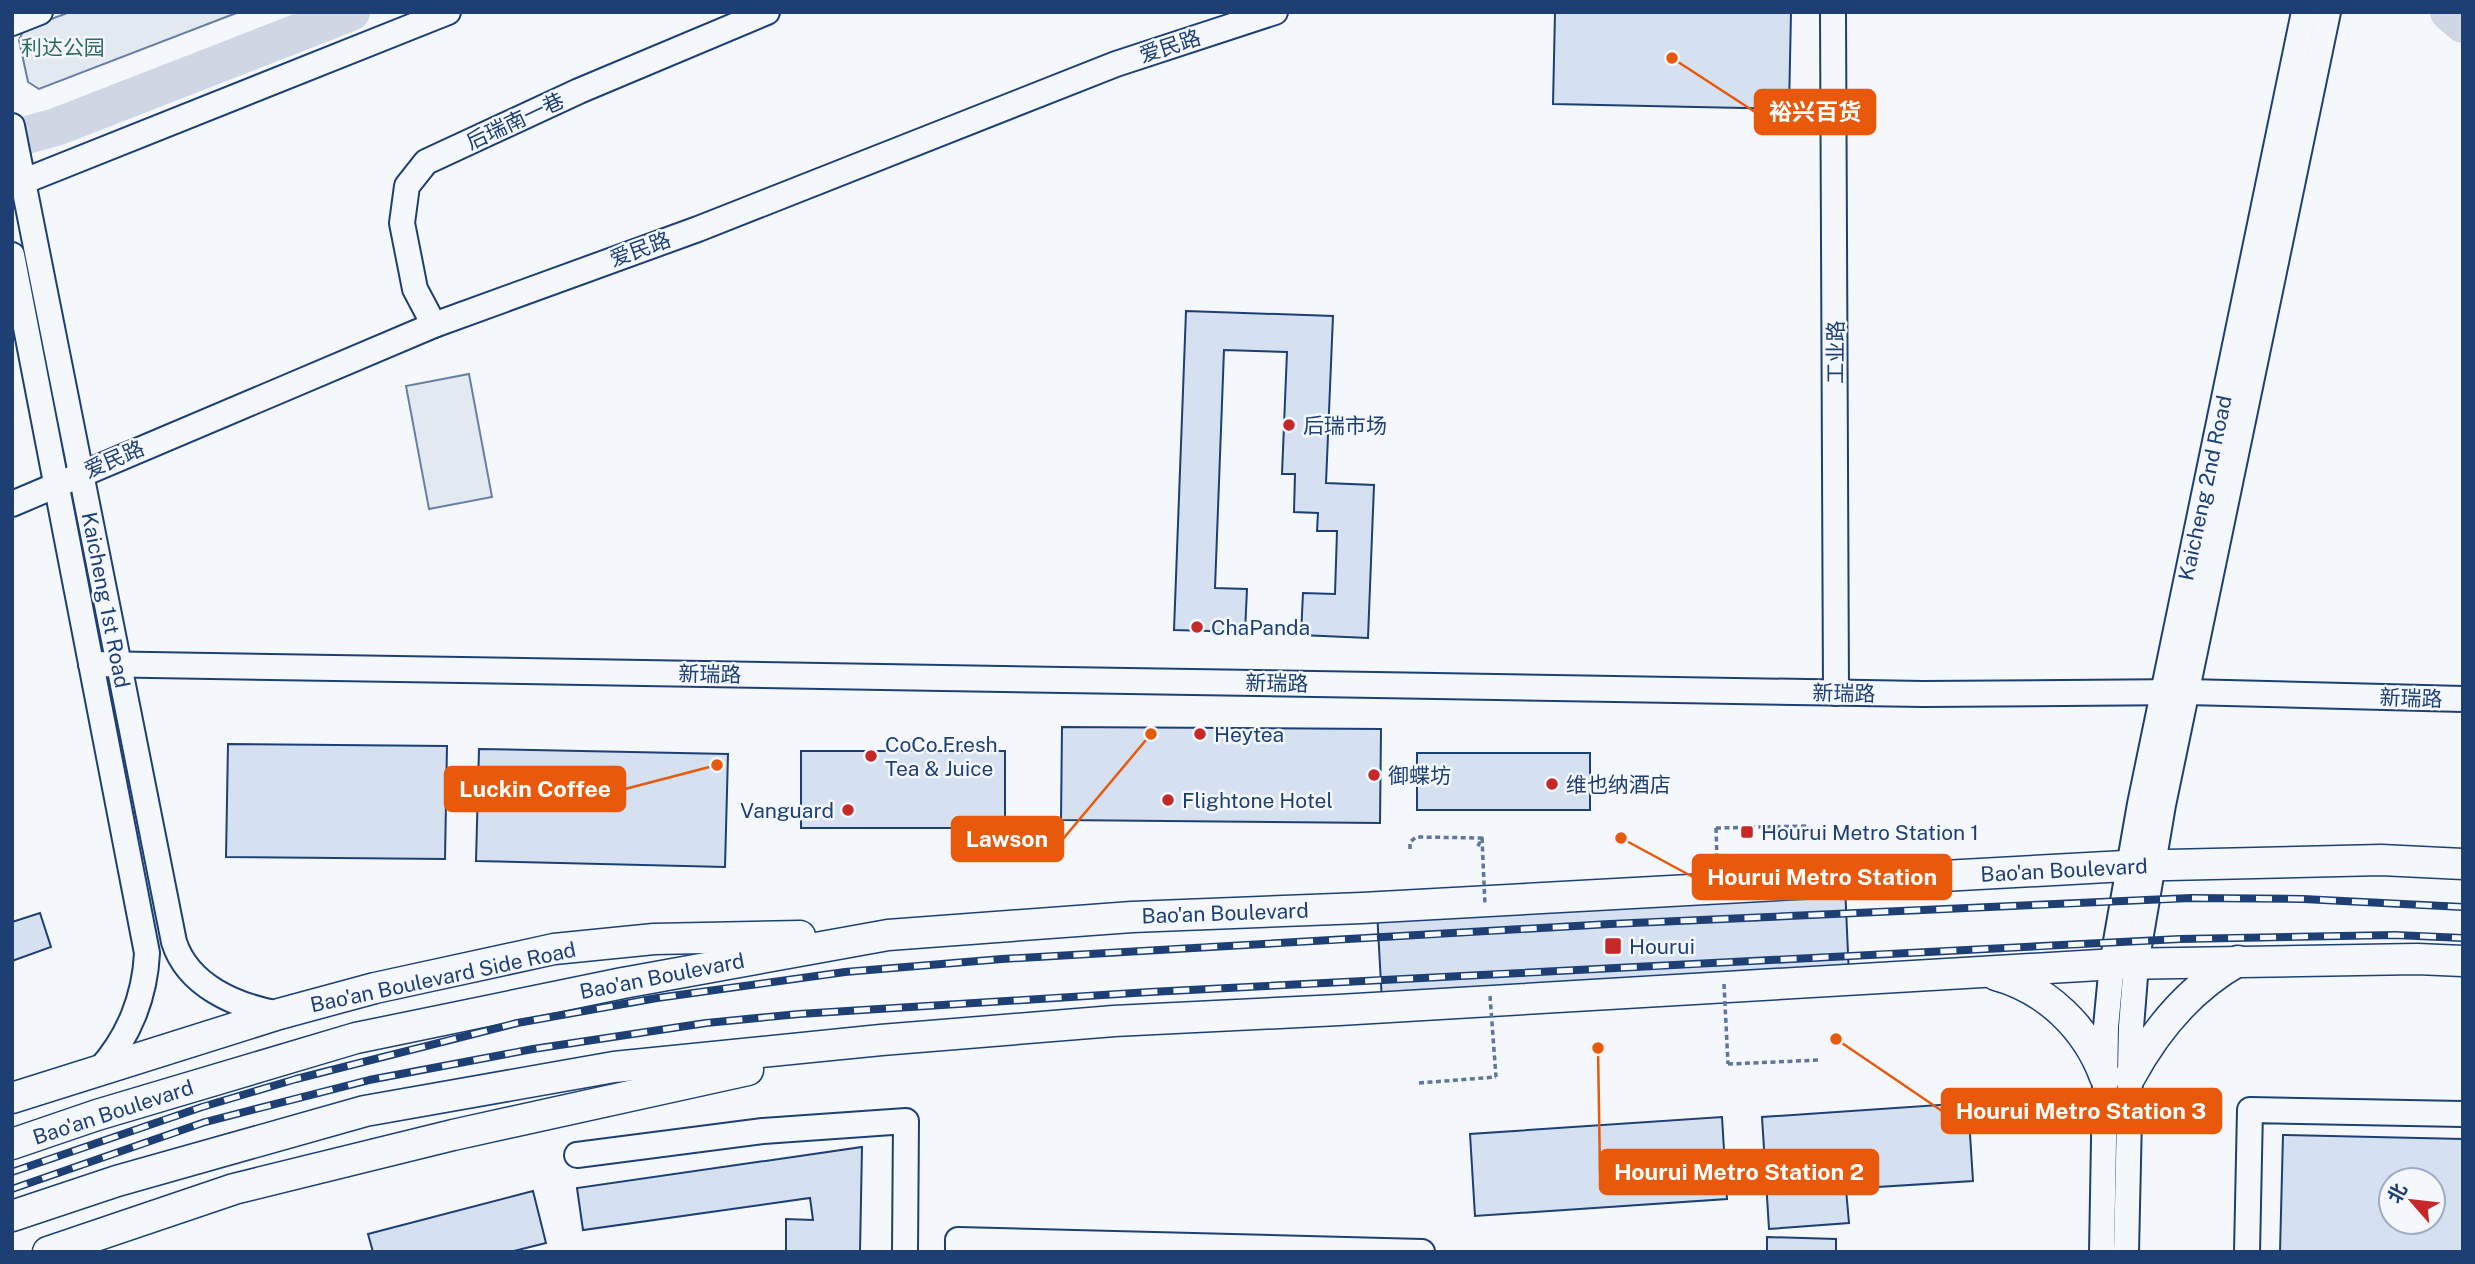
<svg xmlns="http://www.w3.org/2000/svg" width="2475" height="1264" font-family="'Public Sans','Noto Sans SC',sans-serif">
	<rect width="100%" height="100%" fill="#f4f7fb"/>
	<g fill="#e3e9f0" stroke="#687fa3" stroke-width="2">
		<path d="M70,12H239L39,89L28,82L19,40L24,29Z"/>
		<path d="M469,374L492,497L429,509L406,386Z"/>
	</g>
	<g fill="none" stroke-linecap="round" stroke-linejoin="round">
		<g stroke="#cfd7e4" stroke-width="38">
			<path d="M2449,12L2463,24"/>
			<path d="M12,139L56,127L351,12"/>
		</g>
	</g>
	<g fill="#d5e0f0" stroke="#1d3f73" stroke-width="2" fill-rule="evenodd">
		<path d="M1555,12H1791L1789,109L1553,104Z"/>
		<path d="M1186,311L1333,316L1326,483L1374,485L1368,638L1301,635L1303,593L1335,594L1337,531H1317L1318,513L1294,512L1295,474H1282L1287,352L1224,350L1215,588L1247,589L1245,632L1174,630Z"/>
		<path d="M1062,727L1381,729L1380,823L1061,820Z"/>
		<path d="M228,744L447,746L445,859L226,857Z"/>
		<path d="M479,749L728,754L725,867L476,861Z"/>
		<rect x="801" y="751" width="204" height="77"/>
		<rect x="1417" y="753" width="173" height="57"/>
		<path d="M1845,885L1849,976L1382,1002L1377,911Z"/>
		<path d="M40,913L51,947L12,961V922Z"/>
		<path d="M1968,1103L1973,1181L1846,1189L1849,1223L1769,1229L1762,1117Z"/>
		<path d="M1722,1117L1727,1199L1475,1216L1470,1134Z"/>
		<path d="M2283,1135L2463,1139V1252H2280ZM2391,1180H2433V1222H2391Z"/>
		<path d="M862,1147L860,1252H786V1219L813,1220L810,1198L583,1230L577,1188Z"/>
		<path d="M533,1191L546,1243L510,1252H373L368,1234Z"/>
		<path d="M1767,1237L1836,1239V1252H1767Z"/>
	</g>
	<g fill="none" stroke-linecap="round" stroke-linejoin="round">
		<defs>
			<g id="minor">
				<path d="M1833,12L1836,693"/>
				<path d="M12,23L40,12"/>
				<path d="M12,126L174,942C188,986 236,1006 279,1014"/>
				<path d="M12,186L448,12"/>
				<path d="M12,255L147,953C145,996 129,1037 100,1069"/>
				<path d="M434,325L415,289L402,223L407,186L426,162L579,91L767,12"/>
				<path d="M12,504L434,325L698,229L1116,64L1275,12"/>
				<path d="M91,664L1923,694L2187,692L2463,699"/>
				<path d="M577,1155L763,1131L906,1121L905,1252"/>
				<path d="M958,1252V1240L1422,1252"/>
				<path d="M2102,1252L2106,1027L2112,964L2140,804L2304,12"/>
				<path d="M2126,1252L2131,1027L2136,964L2163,805L2328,12"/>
				<path d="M2247,1252L2250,1110L2463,1114"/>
			</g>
			<g id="major">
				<path d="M1996,975C2047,989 2087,1028 2105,1077"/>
				<path d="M2130,1077C2156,1029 2190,988 2238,961"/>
				<path d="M12,1098L279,1014L375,988L554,949L654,939L800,936"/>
				<path d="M12,1144L97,1115L356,1038L623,983L888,935L1132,917L1362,908L2125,866L2381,860L2463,864"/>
				<path d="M12,1216L117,1181L365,1111L614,1067L881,1040L1114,1021L1339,1010L2116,964L2417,959L2463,961"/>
				<path d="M48,1252L234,1189L453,1135L748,1070"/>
			</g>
		</defs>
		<use href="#minor" stroke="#1d3f73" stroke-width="28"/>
		<use href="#major" stroke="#1d3f73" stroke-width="33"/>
		<g stroke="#5e769c" stroke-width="3.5" stroke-dasharray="5 3.5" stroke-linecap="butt">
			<path d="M1716,828L1809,826L1808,835"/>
			<path d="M1410,849V842L1416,837L1482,838L1477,848"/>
			<path d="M1728,1064L1819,1060"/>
			<path d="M1419,1083L1496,1077"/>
		</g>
		<use href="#minor" stroke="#f4f7fb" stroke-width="24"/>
		<use href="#major" stroke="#f4f7fb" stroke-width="30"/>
		<defs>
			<g id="rail">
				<path d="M12,1172L202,1107L296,1079L517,1023L657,998L845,972L1002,959L1610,924L2191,898L2303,899L2463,907"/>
				<path d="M12,1189L205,1122L369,1080L533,1049L706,1023L799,1014L1150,992L2180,939L2395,935L2463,938"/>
			</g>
		</defs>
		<use href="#rail" stroke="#1d3f73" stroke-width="8"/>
		<use href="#rail" stroke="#f4f7fb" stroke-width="5" stroke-dasharray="16" stroke-linecap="butt"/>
		<g stroke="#5e769c" stroke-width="3.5" stroke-dasharray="5 3.5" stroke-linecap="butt">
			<path d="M1716,828L1718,892"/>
			<path d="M1482,838L1485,905"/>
			<path d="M1724,984L1728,1064"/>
			<path d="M1490,996L1496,1077"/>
		</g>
	</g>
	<g fill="#c62828" stroke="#f4f7fb" stroke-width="2.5">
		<circle cx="1289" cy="425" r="7"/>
		<circle cx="1197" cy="627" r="7"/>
		<circle cx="1200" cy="734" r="7"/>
		<circle cx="871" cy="756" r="7"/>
		<circle cx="1374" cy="775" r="7"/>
		<circle cx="1552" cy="784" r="7"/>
		<circle cx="1168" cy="800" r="7"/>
		<circle cx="848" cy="810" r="7"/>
		<rect x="1740" y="825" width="14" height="14" rx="3.5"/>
		<rect x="1604" y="937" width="18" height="18" rx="3.5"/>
	</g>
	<g text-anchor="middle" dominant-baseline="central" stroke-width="5" stroke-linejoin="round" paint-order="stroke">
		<g font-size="21" fill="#1d3f73" stroke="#f4f7fb">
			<text transform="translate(1170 46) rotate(-18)">爱民路</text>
			<text transform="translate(515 121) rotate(-25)">后瑞南一巷</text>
			<text transform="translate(640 249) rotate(-20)">爱民路</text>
			<text transform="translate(1835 352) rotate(-90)">工业路</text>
			<text transform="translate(114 459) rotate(-23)">爱民路</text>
			<text transform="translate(2205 488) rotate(-78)">Kaicheng 2nd Road</text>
			<text transform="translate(106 600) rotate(79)">Kaicheng 1st Road</text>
			<text transform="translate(710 674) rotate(1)">新瑞路</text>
			<text transform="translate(1277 683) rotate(1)">新瑞路</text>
			<text transform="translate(1844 693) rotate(1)">新瑞路</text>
			<text transform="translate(2411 698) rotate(2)">新瑞路</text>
			<text transform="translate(2064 870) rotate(-3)">Bao'an Boulevard</text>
			<text transform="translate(1225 913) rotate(-2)">Bao'an Boulevard</text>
			<text transform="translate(662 976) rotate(-11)">Bao'an Boulevard</text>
			<text transform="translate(443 977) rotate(-12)">Bao'an Boulevard Side Road</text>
			<text transform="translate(113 1112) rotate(-18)">Bao'an Boulevard</text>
		</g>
		<g font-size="21" fill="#2c6c60" stroke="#f4f7fb">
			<text x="63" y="47">利达公园</text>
		</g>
		<g font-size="21" fill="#1d3f73" stroke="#f4f7fb" text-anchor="start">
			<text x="1303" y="425">后瑞市场</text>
			<text x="1211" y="627">ChaPanda</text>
			<text x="1214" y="734">Heytea</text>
			<text x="885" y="744">CoCo Fresh<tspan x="885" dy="24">Tea &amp; Juice</tspan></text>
			<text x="1388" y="775">御蝶坊</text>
			<text x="1566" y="784">维也纳酒店</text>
			<text x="1182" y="800">Flightone Hotel</text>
			<text x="834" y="810" text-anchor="end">Vanguard</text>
			<text x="1761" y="832">Hourui Metro Station 1</text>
			<text x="1629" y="946">Hourui</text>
		</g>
	</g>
	<path fill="none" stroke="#e8590c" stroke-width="2.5" d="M1672 58L1755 112M717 765L625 789M1151 734L1063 839M1621 838L1693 877M1836 1039L1942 1111M1598 1048L1600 1172"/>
	<g fill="#e8590c" stroke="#f4f7fb" stroke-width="2.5">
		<circle cx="1672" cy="58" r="7"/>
		<circle cx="717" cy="765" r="7"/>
		<circle cx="1151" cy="734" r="7"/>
		<circle cx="1621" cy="838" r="7"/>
		<circle cx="1836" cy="1039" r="7"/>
		<circle cx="1598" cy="1048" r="7"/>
	</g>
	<g fill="#e8590c" stroke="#e8590c" stroke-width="2.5">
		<rect x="1755" y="90" width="120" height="44" rx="7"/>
		<rect x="445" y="767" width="180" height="44" rx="7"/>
		<rect x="952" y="817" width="111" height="44" rx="7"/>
		<rect x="1693" y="855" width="258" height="44" rx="7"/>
		<rect x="1942" y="1089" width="279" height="44" rx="7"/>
		<rect x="1600" y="1150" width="278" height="44" rx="7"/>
	</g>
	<g font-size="23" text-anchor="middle" font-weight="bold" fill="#fff">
		<text x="1815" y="120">裕兴百货</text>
		<text x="535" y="797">Luckin Coffee</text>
		<text x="1007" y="847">Lawson</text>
		<text x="1822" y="885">Hourui Metro Station</text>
		<text x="2081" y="1119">Hourui Metro Station 3</text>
		<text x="1739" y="1180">Hourui Metro Station 2</text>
	</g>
	<rect width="2475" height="1264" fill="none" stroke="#1d3f73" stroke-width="28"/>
	<g transform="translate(2412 1201) rotate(298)"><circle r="33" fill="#f4f7fb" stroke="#9eadc5" stroke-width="2"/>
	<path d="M0-5L12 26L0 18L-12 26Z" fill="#c62828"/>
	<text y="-10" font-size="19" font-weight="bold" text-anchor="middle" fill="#1d3f73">北</text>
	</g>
</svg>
